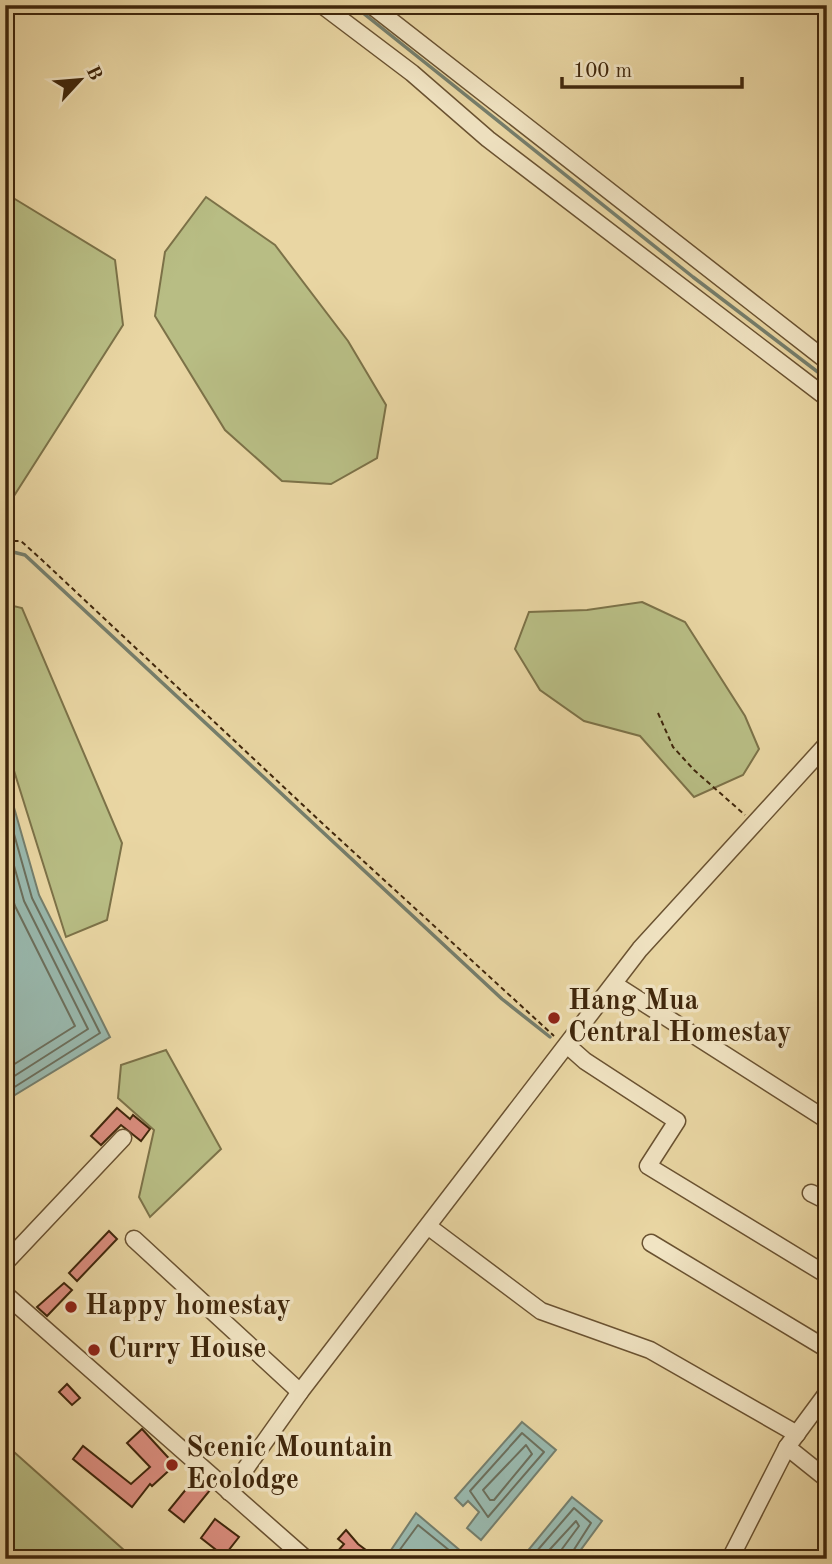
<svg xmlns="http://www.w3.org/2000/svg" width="832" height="1564" font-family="'Old Standard TT',serif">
	<rect width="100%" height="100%" fill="#e9d6a3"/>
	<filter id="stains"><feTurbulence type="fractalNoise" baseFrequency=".00286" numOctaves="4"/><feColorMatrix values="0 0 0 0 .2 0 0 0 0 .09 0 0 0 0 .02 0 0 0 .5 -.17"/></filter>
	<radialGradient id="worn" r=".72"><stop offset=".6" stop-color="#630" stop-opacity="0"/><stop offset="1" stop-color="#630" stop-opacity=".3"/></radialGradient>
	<g fill="#b8bd84" stroke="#7c7248" stroke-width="2">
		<path d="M5,193L115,260L123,325L5,510Z"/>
		<path d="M206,197L275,245L348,341L386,405L377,458L331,484L282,481L225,430L155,316L165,252Z"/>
		<path d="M642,602L685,622L745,716L759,749L743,775L694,797L640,736L584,721L540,690L515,649L529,612L587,610Z"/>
		<path d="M5,604L22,608L122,843L107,920L66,937L5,742Z"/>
		<path d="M166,1050L221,1149L150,1217L139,1197L154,1130L118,1098L121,1065Z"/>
		<path d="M5,1444L134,1559H5Z"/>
	</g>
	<g fill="#99b8ad" stroke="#757e6c" stroke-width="2">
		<path d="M5,776L39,895L110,1037L5,1101Z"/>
		<path d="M522,1422L556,1450L481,1540L467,1528L479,1512L468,1501L463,1506L455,1498Z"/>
		<path d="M572,1497L602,1521L574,1559H521Z"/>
		<path d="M416,1513L469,1558V1559H385Z"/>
	</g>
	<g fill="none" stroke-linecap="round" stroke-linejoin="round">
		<g stroke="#6c6f5c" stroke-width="2">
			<path d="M5,802L32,898L100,1033L5,1093"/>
			<path d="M5,834L24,901L88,1029L5,1082"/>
			<path d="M5,873L15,906L75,1026L5,1070"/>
			<path d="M522,1433L544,1452L488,1517L470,1491Z"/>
			<path d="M526,1445L532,1454L494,1500H490L483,1490Z"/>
			<path d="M393,1559L418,1525L460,1559"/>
			<path d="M530,1559L574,1508L591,1523L568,1559"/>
			<path d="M541,1559L576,1521L579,1526L562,1549L560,1559"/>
		</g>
		<g stroke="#757e6c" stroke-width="3.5">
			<path d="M353,5L693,277L827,379"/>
			<path d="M5,550L25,555L502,999L550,1037"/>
		</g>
	</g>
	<g fill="#dc8e80" stroke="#3f260b" stroke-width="2">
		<path d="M117,1108L130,1119L133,1115L150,1129L141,1141L121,1125L101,1145L91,1136Z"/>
		<path d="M109,1231L117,1239L77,1281L69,1273Z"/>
		<path d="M64,1283L72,1290L47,1316L37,1307Z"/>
		<path d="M67,1384L80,1398L72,1405L59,1392Z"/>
		<path d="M142,1429L175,1465L152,1486L150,1484L132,1507L73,1459L83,1446L131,1484L150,1467L127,1443Z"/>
		<path d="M196,1477L211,1489L184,1522L169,1510Z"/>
		<path d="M215,1519L239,1537L224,1556L201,1538Z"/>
		<path d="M346,1530L358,1544L378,1559H345L337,1552L344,1544L338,1539Z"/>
	</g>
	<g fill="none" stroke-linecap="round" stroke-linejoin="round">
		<defs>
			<g id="minor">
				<path d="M322,5L412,73L488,139L827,398"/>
				<path d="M371,5L827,361"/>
				<path d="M614,984L827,1120"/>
				<path d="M567,1045L585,1061L677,1121L648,1166L827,1275"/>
				<path d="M811,1193L827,1201"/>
				<path d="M429,1227L541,1311L650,1350L797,1434"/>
				<path d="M134,1239L300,1392"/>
				<path d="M651,1243L827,1349"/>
				<path d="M5,1263L123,1138"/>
				<path d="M5,1294L306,1559"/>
				<path d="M787,1447L827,1479"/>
				<path d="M229,1492L300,1392L640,949L827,744"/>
				<path d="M730,1559L787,1447L827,1393"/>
			</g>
		</defs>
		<use href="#minor" stroke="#6a5231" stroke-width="19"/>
		<g stroke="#3f260b" stroke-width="2" stroke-dasharray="5 3.5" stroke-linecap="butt">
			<path d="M5,541H21L42,560L322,823L554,1036"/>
			<path d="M658,713L673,747L694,770L745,815"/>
		</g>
		<use href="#minor" stroke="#f1e4c3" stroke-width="16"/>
	</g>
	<g fill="#8f2418" stroke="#f1e4c3" stroke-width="2.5">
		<circle cx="554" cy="1018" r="7"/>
		<circle cx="71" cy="1307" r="7"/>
		<circle cx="94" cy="1350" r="7"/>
		<circle cx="172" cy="1465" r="7"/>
	</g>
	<g text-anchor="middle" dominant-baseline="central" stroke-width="7" stroke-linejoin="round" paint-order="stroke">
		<g font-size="28" font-weight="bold" fill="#3f260b" stroke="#f1e4c3" text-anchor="start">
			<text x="568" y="1002">Hang Mua<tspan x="568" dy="32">Central Homestay</tspan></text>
			<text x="85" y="1307">Happy homestay</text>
			<text x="108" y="1350">Curry House</text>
			<text x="186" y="1449">Scenic Mountain<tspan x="186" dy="32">Ecolodge</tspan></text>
		</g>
	</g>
	<rect width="832" height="1564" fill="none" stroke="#e9d6a3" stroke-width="28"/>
	<rect x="7" y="7" width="818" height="1550" fill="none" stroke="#3f260b" stroke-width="3.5"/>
	<rect x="14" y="14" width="804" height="1536" fill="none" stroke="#3f260b" stroke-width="2"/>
	<g transform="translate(80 80) rotate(64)" stroke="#f1e4c3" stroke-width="5" paint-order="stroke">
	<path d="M0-5L12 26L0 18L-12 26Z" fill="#3f260b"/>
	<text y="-10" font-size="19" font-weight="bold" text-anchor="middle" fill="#3f260b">B</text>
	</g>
	<path d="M562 77v10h180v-10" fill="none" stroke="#3f260b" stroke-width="3.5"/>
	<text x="573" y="77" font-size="21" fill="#3f260b" stroke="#f1e4c3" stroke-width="5" paint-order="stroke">100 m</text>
	<rect width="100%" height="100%" filter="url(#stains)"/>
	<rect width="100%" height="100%" fill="url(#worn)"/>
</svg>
